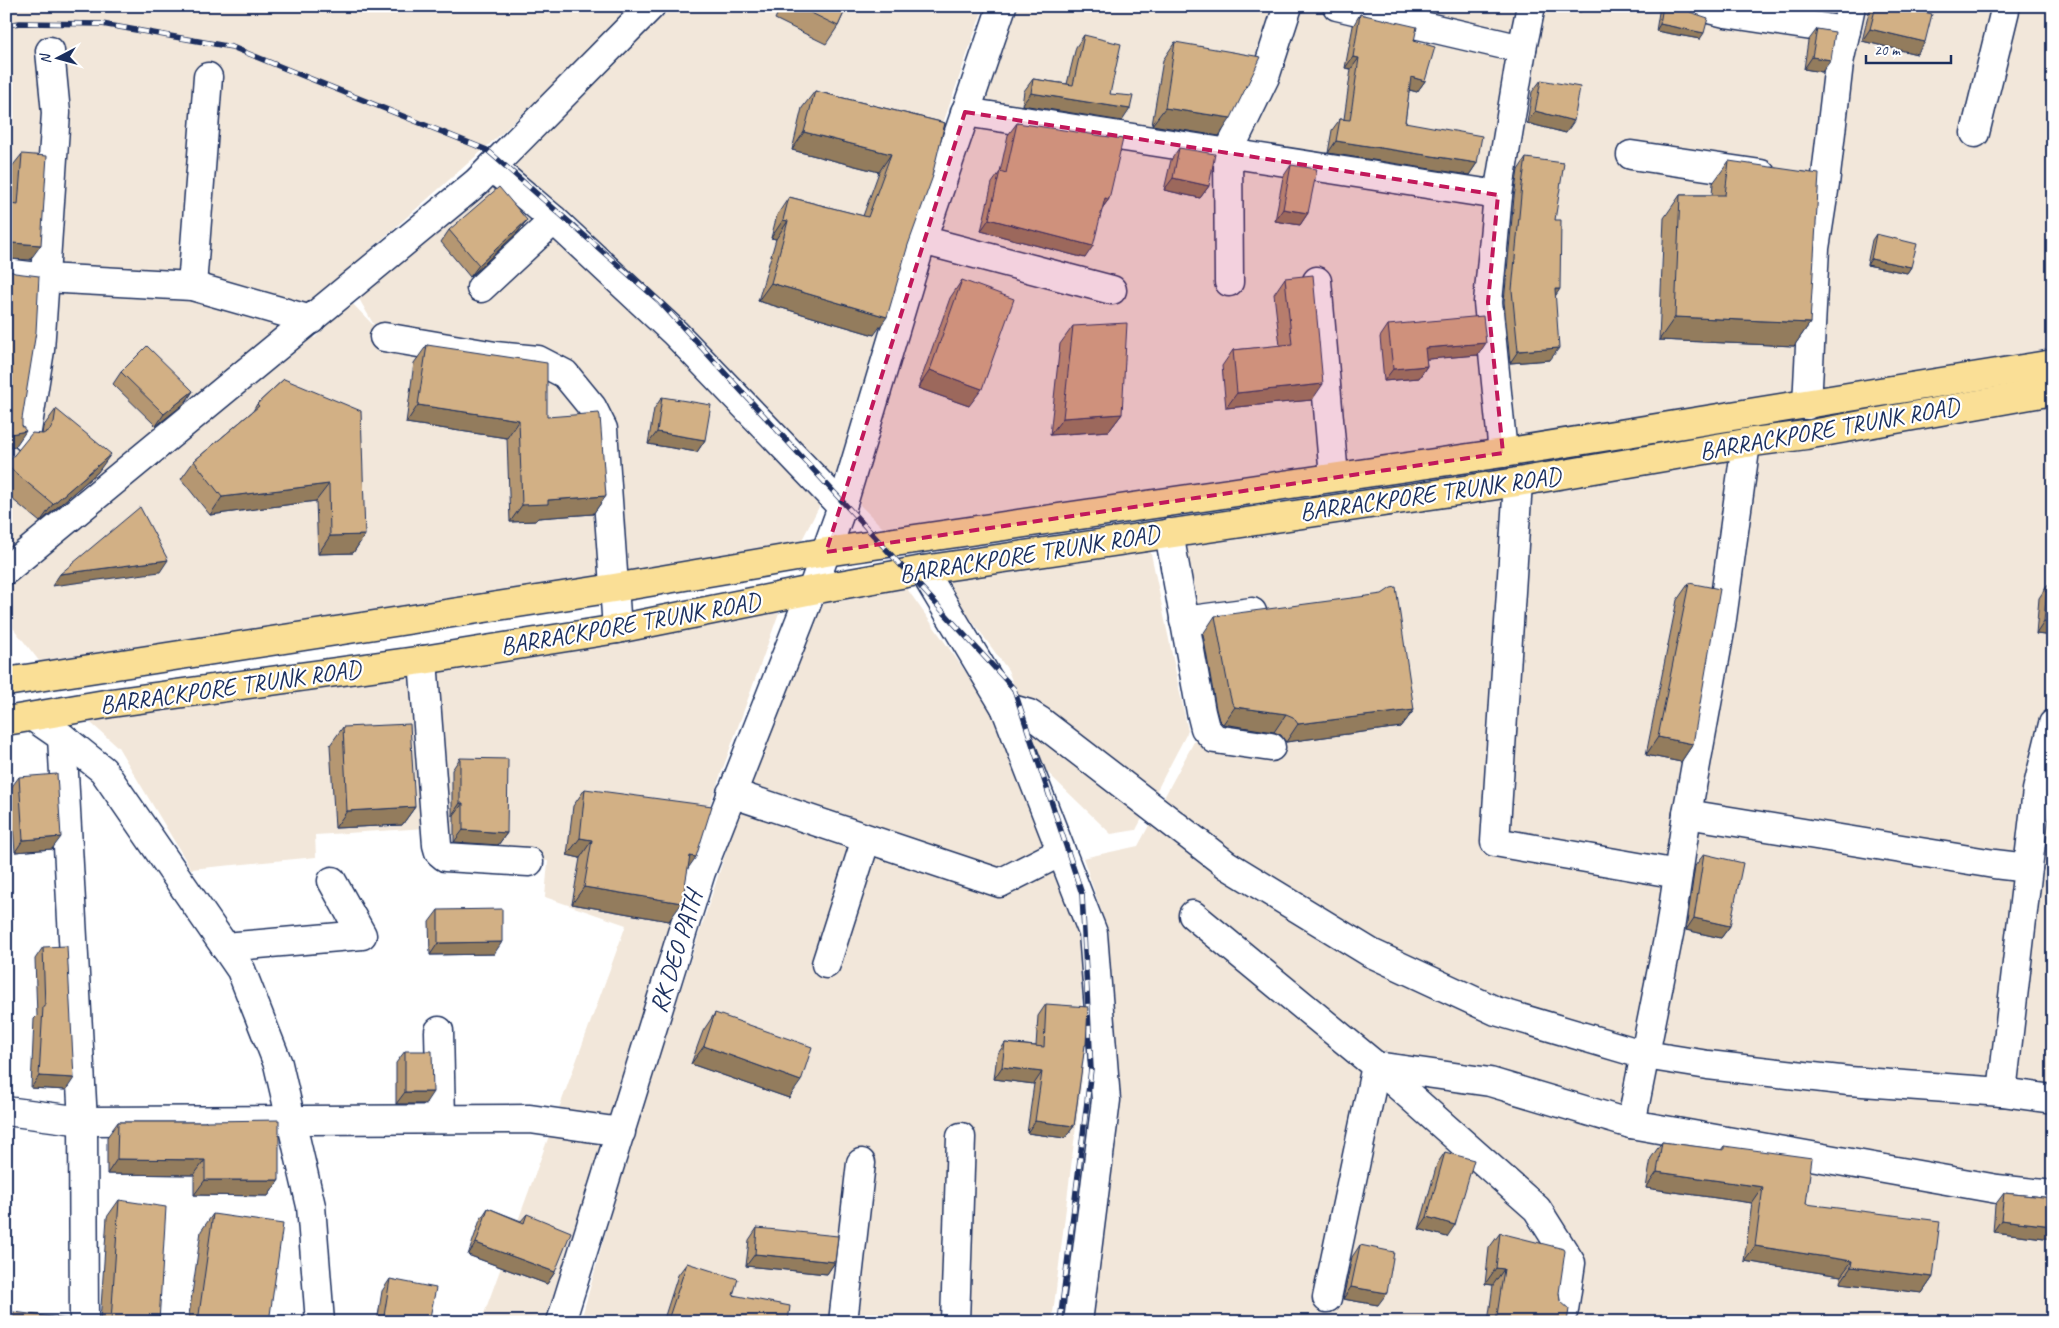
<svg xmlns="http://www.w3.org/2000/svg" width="2059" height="1328" font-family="Caveat,sans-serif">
	<rect width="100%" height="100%" fill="#fff"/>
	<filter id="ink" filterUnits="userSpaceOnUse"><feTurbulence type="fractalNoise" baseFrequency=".02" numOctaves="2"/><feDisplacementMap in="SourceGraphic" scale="10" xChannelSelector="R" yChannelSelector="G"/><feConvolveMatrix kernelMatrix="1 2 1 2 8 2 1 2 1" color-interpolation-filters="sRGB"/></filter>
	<g filter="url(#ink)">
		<g fill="#f2e7da" fill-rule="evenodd">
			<path d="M6,6H635L501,134L303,309L189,296L315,338L350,301L375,327L358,297L674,6H984L931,158L835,476L791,561L55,681L6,619Z"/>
			<path d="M1014,6H1529L1472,298L1497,466L901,546L851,496Z"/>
			<path d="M1543,6H1846L1821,140L1795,421L1514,460L1492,297Z"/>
			<path d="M1860,6H2053V378L1816,420L1821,279Z"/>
			<path d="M2053,405V1322H1090L1108,1169L1109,934L1083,858L1138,846L1203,725L1170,541L1636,472ZM1514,1203L1582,1264L1551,1260Z"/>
			<path d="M1148,539L1188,731L1136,830L1111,834L1046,771L1008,670L938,574Z"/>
			<path d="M898,576L999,719L1080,921L1083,1069L1052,1322H590L581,1320L632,1138L812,590Z"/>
			<path d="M785,596L695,846L549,1322H481L626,925L545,897L548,861L443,852L427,828L315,835L316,857L191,869L118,747L75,709Z"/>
		</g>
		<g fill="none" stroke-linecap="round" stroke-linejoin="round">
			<defs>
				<g id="minor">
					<path d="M1337,6L1522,49"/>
					<path d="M1696,6L1725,13L1846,31"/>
					<path d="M965,112L1498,195"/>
					<path d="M1975,133L2006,6"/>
					<path d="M1631,155L1761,174"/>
					<path d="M492,167L554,220L675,333L842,507"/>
					<path d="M922,240L1112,290"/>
					<path d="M6,273L45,278L192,286L311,320"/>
					<path d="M1317,281L1334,477"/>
					<path d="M1229,282L1228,153L1265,77L1288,6"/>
					<path d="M192,286L208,77"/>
					<path d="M481,288L554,220"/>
					<path d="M384,337L495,356L538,360L565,374L592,407L603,429L617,629"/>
					<path d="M1807,405L1815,248L1825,184L1839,63L1851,6"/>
					<path d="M26,437L40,350L56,113L50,51"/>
					<path d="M1503,453L1488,302L1498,195L1522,49L1531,6"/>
					<path d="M1518,482L1495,842L1678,874"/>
					<path d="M1169,533L1201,712L1205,728L1215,739L1271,747"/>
					<path d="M6,570L477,182L651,6"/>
					<path d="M923,570L1005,707L1093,933L1106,1100L1078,1322"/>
					<path d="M1184,621L1252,612"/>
					<path d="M423,660L437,845L439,852L445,857L529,862"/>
					<path d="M1005,707L1029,714L1040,721L1227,865L1371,953L1496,1011L1645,1055L1708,1065L1849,1081L2002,1092L2053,1099"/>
					<path d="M33,717L62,737L103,770L241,970L278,1064L311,1206L320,1322"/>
					<path d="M62,737L83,1121L84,1322"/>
					<path d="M731,793L1000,883L1061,852"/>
					<path d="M1687,814L1994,864L2028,868"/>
					<path d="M1193,915L1376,1066L1537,1209L1571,1263L1564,1310"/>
					<path d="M225,947L362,935L332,881"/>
					<path d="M826,964L866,839"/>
					<path d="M439,1031L441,1119"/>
					<path d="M2002,1092L2037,790L2053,724"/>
					<path d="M6,1111L83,1121L530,1119L621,1132"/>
					<path d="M1631,1124L1670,929L1687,814L1721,626L1746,443"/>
					<path d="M1327,1298L1376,1066L1490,1082L1631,1124L1997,1189L2053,1195"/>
					<path d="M561,1322L701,872L812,590L842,507L922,240L1002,6"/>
					<path d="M843,1322L861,1163"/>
					<path d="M955,1322L961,1137"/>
				</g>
				<g id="major">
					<path d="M6,682L614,588L826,552L1503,453L2053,364"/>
					<path d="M6,721L111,703L423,660L617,629L812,590L923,570L1518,482L1746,443L1806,435L2053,391"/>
				</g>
			</defs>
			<use href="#minor" stroke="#1b2f5e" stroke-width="31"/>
			<use href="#major" stroke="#1b2f5e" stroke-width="31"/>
			<use href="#minor" stroke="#fff" stroke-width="28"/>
			<use href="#major" stroke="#fadf96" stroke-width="28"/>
			<defs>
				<path id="rail" d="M6,25L20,23L102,24L232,47L487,150L659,301L1014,689L1082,894L1091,1069L1060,1322"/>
			</defs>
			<use href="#rail" stroke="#1b2f5e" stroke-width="5.5"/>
			<use href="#rail" stroke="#fff" stroke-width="4" stroke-dasharray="11" stroke-linecap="butt"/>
		</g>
		<g fill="#b59772" stroke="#1b2f5e">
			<path d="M781,6H847L838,26L826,44L775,19Z"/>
			<path d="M1660,6H1687L1700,39L1656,31Z"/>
			<path d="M1873,6H1901L1917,54L1862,41L1869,12Z"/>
			<path d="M1360,14L1414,41L1425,81L1417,92L1409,90L1405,122L1477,163L1469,175L1328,153L1332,130L1340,119H1344L1351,69L1345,68L1353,26Z"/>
			<path d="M1817,29L1822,72L1804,69L1808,41Z"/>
			<path d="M1084,35L1110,94L1122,121L1022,105L1024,91L1033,79L1067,84L1076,47Z"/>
			<path d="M1175,42L1219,136L1152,125L1163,60Z"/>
			<path d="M1541,80L1566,133L1527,123L1532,92Z"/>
			<path d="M815,91L945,123L874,335L758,301L776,239L771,238L777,215L789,197L863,216L879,172L792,150L802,108Z"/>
			<path d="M1017,123L1109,199L1103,207L1085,258L981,231L992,183L1000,172L1008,135Z"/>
			<path d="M1179,148L1209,186L1200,198L1164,190L1171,160Z"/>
			<path d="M22,154L30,260L8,204L10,169Z"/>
			<path d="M1526,158L1555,220L1550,360L1510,363L1504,302L1514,197L1518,170Z"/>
			<path d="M1729,161L1810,323L1794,346L1659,340L1664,218L1680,195H1712L1713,183Z"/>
			<path d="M1291,165L1308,213L1300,225L1275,221L1283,177Z"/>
			<path d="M527,220L518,232L470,277L441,242L449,230Z"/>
			<path d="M1876,234L1911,267L1907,273L1867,265L1872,240Z"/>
			<path d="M1285,278L1312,400L1226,408L1222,366L1233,350L1280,346L1274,294Z"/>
			<path d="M962,280L969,406L918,388L950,298Z"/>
			<path d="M1388,325L1478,355L1426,359L1427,366L1419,378L1384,381L1380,337Z"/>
			<path d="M1073,326L1122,414L1109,431L1050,435L1060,344Z"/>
			<path d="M427,345L547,417L606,496L593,514L538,518L535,521L510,522L507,438L406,423L414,363Z"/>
			<path d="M121,372L193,391L185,403L156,426L113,384Z"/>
			<path d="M284,379L365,535L353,553L318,554L316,501L210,515L181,479L194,461L253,411L257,404Z"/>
			<path d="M662,397L705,440L697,452L648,444L654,409Z"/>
			<path d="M56,409L98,472L40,522L6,494V465L42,434L43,427Z"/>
			<path d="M1689,583L1693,744L1681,762L1646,755L1677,600Z"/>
			<path d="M2047,586H2053V636L2036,634L2039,598Z"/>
			<path d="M1215,616L1414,710L1401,727L1286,742L1281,735L1274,732L1223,724L1219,720L1216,709L1203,634Z"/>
			<path d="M343,727L415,807L402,825L335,828L330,745Z"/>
			<path d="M460,758L507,833L498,845L454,842V815H452V770Z"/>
			<path d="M19,777L52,849L15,852L10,789Z"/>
			<path d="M585,789L669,921L572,904L580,858L567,855L573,806Z"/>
			<path d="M1704,854L1730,926L1721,938L1686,930L1695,866Z"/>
			<path d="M438,910L494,954L430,955L429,922Z"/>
			<path d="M43,947L66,1090L31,1088L34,1019L37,1016L35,959Z"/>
			<path d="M1046,1004L1084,1048L1074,1126L1065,1138L1027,1133L1034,1084L994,1079L997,1055L1005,1043L1036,1046L1038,1016Z"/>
			<path d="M715,1013L789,1098L691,1064L703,1031Z"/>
			<path d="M405,1051L425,1104H396V1063Z"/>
			<path d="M206,1121L279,1180L268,1196L194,1195V1175L107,1174V1137L118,1122H205Z"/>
			<path d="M1662,1142L1721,1150L1724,1146L1806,1204L1933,1277L1922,1293L1840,1283L1841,1276L1744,1261L1752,1203L1646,1188L1651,1158Z"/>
			<path d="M1445,1152L1447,1237L1419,1229L1437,1164Z"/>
			<path d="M2004,1193L2053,1198V1239L1993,1232L1995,1205Z"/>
			<path d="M119,1200L159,1322H100L107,1217Z"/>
			<path d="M488,1208L521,1221L527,1214L555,1272L547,1284L468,1255L480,1220Z"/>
			<path d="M213,1214L269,1322H188L201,1231Z"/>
			<path d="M757,1228L835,1262L827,1274L746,1266L749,1240Z"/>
			<path d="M1500,1233L1559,1293L1560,1301L1567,1322H1488L1493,1285L1485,1284L1489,1248Z"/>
			<path d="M1360,1245L1378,1305L1343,1299L1352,1257Z"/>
			<path d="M687,1263L733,1295L788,1322H663L678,1275Z"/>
			<path d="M390,1279L429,1322H377L382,1291Z"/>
		</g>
		<g fill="#937b5d" stroke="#1b2f5e">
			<path d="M1407,6H1418L1416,8Z"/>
			<path d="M1553,6H1584L1581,12Z"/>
			<path d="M1660,24L1704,33L1700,39L1656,31Z"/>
			<path d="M1870,29L1925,42L1917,54L1862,41Z"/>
			<path d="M1353,57L1359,58L1351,69L1345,68Z"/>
			<path d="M1812,57L1831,60L1822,72L1804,69Z"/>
			<path d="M1411,77L1425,81L1417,92L1403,88Z"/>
			<path d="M1031,93L1130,109L1122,121L1022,105Z"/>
			<path d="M1165,108L1231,118L1219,136L1152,125Z"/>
			<path d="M1535,111L1574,121L1566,133L1527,123Z"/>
			<path d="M804,132L891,154L879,172L792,150Z"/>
			<path d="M1336,141L1477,163L1469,175L1328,153Z"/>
			<path d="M1173,178L1209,186L1200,198L1164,190Z"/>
			<path d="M1105,198L1109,199L1100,211Z"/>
			<path d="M1283,209L1308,213L1300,225L1275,221Z"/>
			<path d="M989,219L1093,246L1085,258L981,231Z"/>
			<path d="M527,220L518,232L470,277L479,265Z"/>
			<path d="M783,220L788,221L776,239L771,238Z"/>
			<path d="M12,243L41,245L30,260L6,259V247Z"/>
			<path d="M1871,259L1911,267L1907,273L1867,265Z"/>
			<path d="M771,283L887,317L874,335L758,301Z"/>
			<path d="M1555,289H1560L1552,301Z"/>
			<path d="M1675,317L1810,323L1794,346L1659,340Z"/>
			<path d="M1486,343L1478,355L1417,360L1425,348Z"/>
			<path d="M1559,348L1550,360L1510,363L1518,351Z"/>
			<path d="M1427,366L1419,378L1384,381L1393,369Z"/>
			<path d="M930,370L982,389L969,406L918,388Z"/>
			<path d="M1323,384L1312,400L1226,408L1237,393Z"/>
			<path d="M193,391L185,403L156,426L164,414Z"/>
			<path d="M418,405L519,420L507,438L406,423Z"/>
			<path d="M1122,414L1109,431L1050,435L1063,418Z"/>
			<path d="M26,431L15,447L6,449V435Z"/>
			<path d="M657,432L705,440L697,452L648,444Z"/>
			<path d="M111,454L98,472L40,522L53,504Z"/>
			<path d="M329,484L316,501L210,515L222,497Z"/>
			<path d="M606,496L593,514L538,518L535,521L510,522L522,505L548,500Z"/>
			<path d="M365,535L353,553L318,554L330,536Z"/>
			<path d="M168,560L160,572L52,586L60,574Z"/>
			<path d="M2044,622L2053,623V636L2036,634Z"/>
			<path d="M1235,707L1286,714L1274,732L1223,724Z"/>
			<path d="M1414,710L1401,727L1286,742L1298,724Z"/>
			<path d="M1658,737L1693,744L1681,762L1646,755Z"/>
			<path d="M460,803H463L454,815H452Z"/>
			<path d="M415,807L402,825L335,828L347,811Z"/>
			<path d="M463,830L507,833L498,845L454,842Z"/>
			<path d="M61,837L52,849L15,852L23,840Z"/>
			<path d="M580,838L592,840L580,858L567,855Z"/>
			<path d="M690,856L696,857L684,874Z"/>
			<path d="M584,887L682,903L669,921L572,904Z"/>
			<path d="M1694,918L1730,926L1721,938L1686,930Z"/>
			<path d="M502,942L494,954L430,955L438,943Z"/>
			<path d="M704,1046L801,1081L789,1098L691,1064Z"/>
			<path d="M1002,1067L1042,1072L1034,1084L994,1079Z"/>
			<path d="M39,1076L74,1078L66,1090L31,1088Z"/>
			<path d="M405,1092H433L425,1104H396Z"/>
			<path d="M1035,1121L1074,1126L1065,1138L1027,1133Z"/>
			<path d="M117,1159L205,1160L194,1175L107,1174Z"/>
			<path d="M1657,1172L1763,1187L1752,1203L1646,1188Z"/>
			<path d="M205,1180H279L268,1196L194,1195Z"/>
			<path d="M1427,1217L1455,1225L1447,1237L1419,1229Z"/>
			<path d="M2001,1220L2053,1226V1239L1993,1232Z"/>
			<path d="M476,1243L555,1272L547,1284L468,1255Z"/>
			<path d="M1755,1246L1852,1261L1841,1276L1744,1261Z"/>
			<path d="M755,1254L835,1262L827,1274L746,1266Z"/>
			<path d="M1851,1267L1933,1277L1922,1293L1840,1283Z"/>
			<path d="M1496,1268L1504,1269L1493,1285L1485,1284Z"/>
			<path d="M1351,1287L1387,1293L1378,1305L1343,1299Z"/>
		</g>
		<g fill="#d2b085" stroke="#1b2f5e">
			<path d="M797,6H847L838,26Z"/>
			<path d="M1663,6H1687L1690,12L1708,18L1704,33L1660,24Z"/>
			<path d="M1876,6H1901L1932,14L1925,42L1870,29Z"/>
			<path d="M1360,14L1417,27L1414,41L1435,47L1425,81L1411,77L1405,122L1482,136L1477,163L1336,141L1340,119L1350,120L1359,58L1353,57Z"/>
			<path d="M1817,29L1835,32L1831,60L1812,57Z"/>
			<path d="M1084,35L1121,44L1110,94L1133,96L1130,109L1031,93L1033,79L1073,85Z"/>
			<path d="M1175,42L1261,57L1231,118L1165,108Z"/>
			<path d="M1541,80L1580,87L1574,121L1535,111Z"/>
			<path d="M815,91L945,123L932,176H933L908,245L887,317L771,283L788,221L783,220L789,197L868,217L891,154L804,132Z"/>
			<path d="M1017,123L1123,139L1109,199L1105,198L1093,246L989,219L1000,171L1006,173Z"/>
			<path d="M1179,148L1215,154L1209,186L1173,178Z"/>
			<path d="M22,154L47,156L41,245L12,243L6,247V203L18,205Z"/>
			<path d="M1526,158L1564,163L1555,220H1561L1560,289H1555L1559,348L1518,351L1512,290L1522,185Z"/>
			<path d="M1729,161L1819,174L1810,323L1675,317L1680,195H1725Z"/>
			<path d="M1291,165L1317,169L1308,213L1283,209Z"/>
			<path d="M499,187L527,220L479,265L449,230Z"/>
			<path d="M1876,234L1917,244L1911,267L1871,259Z"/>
			<path d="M6,268L8,270L15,273L39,276L36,332L22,419V426L26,431L6,435Z"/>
			<path d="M1313,275L1323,384L1237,393L1233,350L1292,344L1285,278Z"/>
			<path d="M962,280L1014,299L982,389L930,370Z"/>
			<path d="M1483,316L1486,343L1425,348L1427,366L1393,369L1388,325Z"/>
			<path d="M1127,323L1122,414L1063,418L1073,326Z"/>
			<path d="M427,345L547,363V417L599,413L600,416L606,496L548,500V504L522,505L519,420L418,405Z"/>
			<path d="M147,346L193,391L164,414L121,372Z"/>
			<path d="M284,379L361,411L365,535L330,536L329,484L222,497L194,461L259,406L257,404Z"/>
			<path d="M662,397L711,405L705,440L657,432Z"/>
			<path d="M56,409L111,454L53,504L6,465L32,433L43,434L50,430L54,422Z"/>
			<path d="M140,507L168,560L60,574Z"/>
			<path d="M1689,583L1720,589L1693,744L1658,737Z"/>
			<path d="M2047,586H2053V623L2044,622Z"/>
			<path d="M1396,587L1414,710L1298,724L1293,717L1286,714L1235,707L1232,703L1229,691L1215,616L1382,594L1391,588Z"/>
			<path d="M410,724L415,807L347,811L343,727Z"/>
			<path d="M460,758L508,759L507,833L463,830V803H460Z"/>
			<path d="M57,774L61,837L23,840L19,777Z"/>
			<path d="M585,789L712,806L696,857L690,856L682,903L584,887L592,840L580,838Z"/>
			<path d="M1704,854L1743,863L1730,926L1694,918Z"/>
			<path d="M502,909V942L438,943V910Z"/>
			<path d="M67,946L74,1078L39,1076L43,1007H45L43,947Z"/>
			<path d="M1046,1004L1088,1007L1086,1045H1085L1074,1126L1035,1121L1042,1072L1002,1067L1005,1043L1044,1047Z"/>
			<path d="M715,1013L812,1047L801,1081L704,1046Z"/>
			<path d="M405,1051H432L433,1092H405Z"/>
			<path d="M279,1120V1180H205V1160L117,1159L118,1122H206V1121Z"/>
			<path d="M1662,1142L1724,1150V1146L1812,1158L1806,1204L1940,1221L1933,1277L1851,1267L1852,1261L1755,1246L1763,1187L1657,1172Z"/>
			<path d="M1445,1152L1474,1160L1455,1225L1427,1217Z"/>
			<path d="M2004,1193L2053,1198V1226L2001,1220Z"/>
			<path d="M119,1200L166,1207L159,1322H111Z"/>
			<path d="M488,1208L524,1223L527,1214L571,1232L555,1272L476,1243Z"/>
			<path d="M213,1214L283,1224L269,1322H198Z"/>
			<path d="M757,1228L838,1236L835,1262L755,1254Z"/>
			<path d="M1500,1233L1564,1249L1565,1251L1559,1293L1560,1301L1569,1309L1567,1322H1496L1504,1269L1496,1268Z"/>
			<path d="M1360,1245L1394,1252L1387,1293L1351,1287Z"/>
			<path d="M687,1263L738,1279L733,1295L790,1306L788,1322H675L668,1320Z"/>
			<path d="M390,1279L436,1288L429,1322H383Z"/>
			<path d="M6,1311L90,1322H6Z"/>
		</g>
	</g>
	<path fill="#c2185b" fill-opacity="0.2" stroke="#c2185b" stroke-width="4" stroke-dasharray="10 6" stroke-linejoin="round" d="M965,112L1498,195L1488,302L1503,453L826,552Z"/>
	<g text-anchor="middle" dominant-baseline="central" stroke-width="4.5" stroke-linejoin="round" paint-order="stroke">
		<g font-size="25" fill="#1b2f5e" stroke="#fff">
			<text transform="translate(1829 429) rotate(-10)">BARRACKPORE TRUNK ROAD</text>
			<text transform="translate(1430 494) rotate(-8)">BARRACKPORE TRUNK ROAD</text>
			<text transform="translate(1029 554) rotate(-9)">BARRACKPORE TRUNK ROAD</text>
			<text transform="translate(630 624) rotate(-10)">BARRACKPORE TRUNK ROAD</text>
			<text transform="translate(230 687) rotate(-8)">BARRACKPORE TRUNK ROAD</text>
			<text transform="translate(676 952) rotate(-73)">RK DEO PATH</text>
		</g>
	</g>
	<rect width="2059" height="1328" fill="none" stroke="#fff" stroke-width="25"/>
	<rect x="12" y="12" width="2034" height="1303" fill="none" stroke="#1b2f5e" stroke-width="2" filter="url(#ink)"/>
	<g transform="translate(58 58) rotate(264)" stroke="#ffffff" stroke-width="4" paint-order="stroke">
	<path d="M0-4L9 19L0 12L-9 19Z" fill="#1b2f5e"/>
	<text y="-8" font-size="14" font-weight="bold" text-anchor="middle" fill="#1b2f5e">N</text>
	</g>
	<path d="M1866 55v8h85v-8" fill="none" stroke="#1b2f5e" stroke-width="2.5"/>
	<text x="1874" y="55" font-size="15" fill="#1b2f5e" stroke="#ffffff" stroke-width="4" paint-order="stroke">20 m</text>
</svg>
